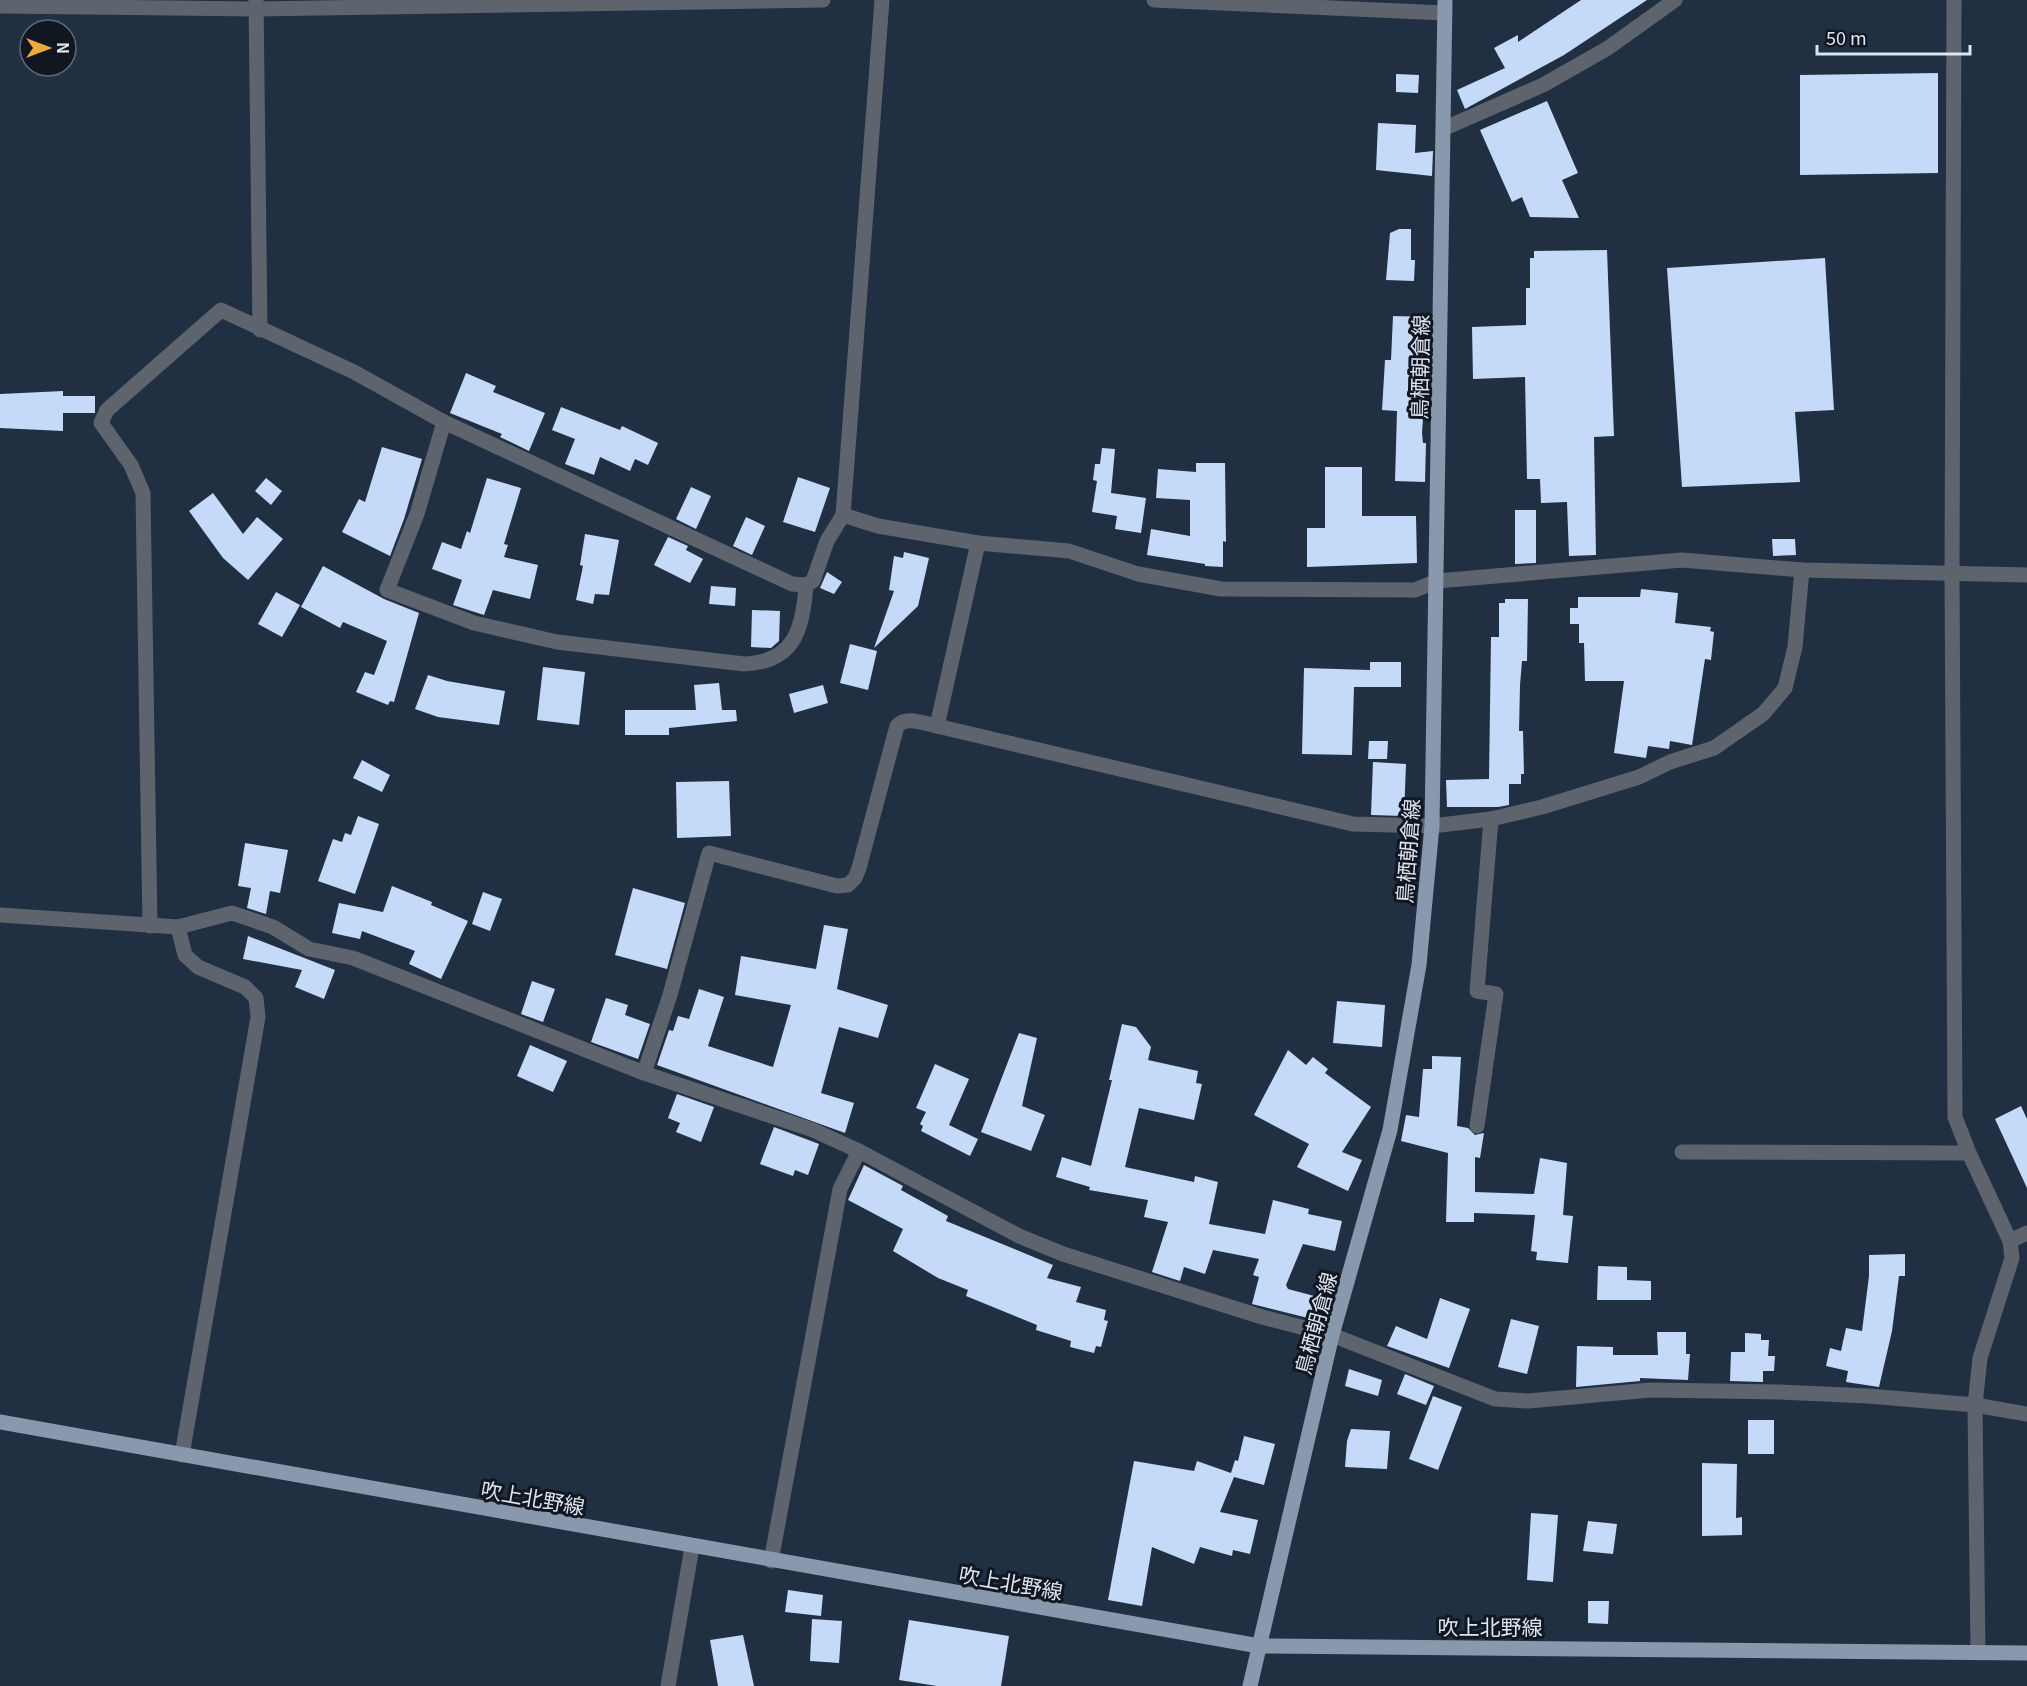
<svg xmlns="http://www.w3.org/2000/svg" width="2027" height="1686" font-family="Georgia,'Noto Sans JP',serif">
	<rect width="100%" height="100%" fill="#212f43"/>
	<g fill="#c4daf8">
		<path d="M1581,0H1647L1564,55L1465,109L1457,90L1505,68L1494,48L1518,35V42Z"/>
		<path d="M1938,73V173L1800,175V75Z"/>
		<path d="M1396,74L1419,75L1418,93L1396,92Z"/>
		<path d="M1547,101L1578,173L1562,180L1579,218L1530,217L1522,197L1512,202L1480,130Z"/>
		<path d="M1378,123L1416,125L1415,153L1433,151L1432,176L1376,170Z"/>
		<path d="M1399,229H1411V260H1415L1414,281L1386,280L1390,233Z"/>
		<path d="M1607,250L1614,436L1594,437L1596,555L1569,556L1567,502L1541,503L1540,479H1527L1525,377L1473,379L1472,327L1526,325V288H1530V258H1534V251Z"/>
		<path d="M1825,258L1834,410L1795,412L1800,482L1682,487L1667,268Z"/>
		<path d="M1393,316L1430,317L1422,433L1423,443H1426L1425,482L1395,481L1397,411L1382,410L1385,360H1391Z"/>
		<path d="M466,373L496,386L493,392L545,413L529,451L500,437L502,434L450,413Z"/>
		<path d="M63,391V396H95V413H63V431L0,428V394Z"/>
		<path d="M561,407L620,430L622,426L658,443L648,465L635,459L630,471L600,457L594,475L565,464L575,439L552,430Z"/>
		<path d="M382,447L422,459L404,519L390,556L342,532L359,499L365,502Z"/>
		<path d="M1102,448L1115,449L1111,493L1146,498L1141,533L1115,529L1117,516L1092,512L1097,481L1093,480L1095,464H1100Z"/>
		<path d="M1196,463H1225L1226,542L1223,541V567L1205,566V564L1147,555L1151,529L1190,536V500L1156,498L1158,469L1196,472Z"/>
		<path d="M1325,467H1362V516H1416L1417,563L1307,567V528H1325Z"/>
		<path d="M798,477L830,488L815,532L783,522Z"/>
		<path d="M266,478L282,491L271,505L255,491Z"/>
		<path d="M487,478L521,488L504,544L508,545L504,557L538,565L530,599L493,590L484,615L453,605L462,580L432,569L442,542L461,549L467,531L470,533Z"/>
		<path d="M691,487L711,496L696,529L676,519Z"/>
		<path d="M213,493L243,534L257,517L283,539L248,580L223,558L189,511Z"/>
		<path d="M1515,510H1536V563L1515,564Z"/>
		<path d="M746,517L765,526L752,555L733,546Z"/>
		<path d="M585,534L619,540L609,595L595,594L593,604L576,600L583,566L580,565Z"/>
		<path d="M668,537L688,546L686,550L703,559L690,583L654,565Z"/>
		<path d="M1772,539H1795L1796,555L1773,556Z"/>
		<path d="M904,552L929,558L918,606L874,648L894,591L889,590L894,556L903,558Z"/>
		<path d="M323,566L384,599L419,613L394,702L390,701L388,705L356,692L365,672L374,675L387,641L343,622L340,628L301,607Z"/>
		<path d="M827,572L842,582L834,594L820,588Z"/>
		<path d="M711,586L736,588L735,606L709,604Z"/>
		<path d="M1641,589L1678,593L1675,623L1711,627L1710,631L1714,632L1711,660L1705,659L1692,745L1670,741L1669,749L1648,746L1646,758L1614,753L1624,681H1585L1584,643H1579V624H1570V608H1578V597H1640Z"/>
		<path d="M276,592L300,605L282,637L258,624Z"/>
		<path d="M1505,599H1528L1527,661H1522L1520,685L1519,731H1523L1524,774H1521V784H1509V805L1498,807H1447L1446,780L1489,779L1491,637H1499V603H1505Z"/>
		<path d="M752,610L780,611L779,641L771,648L751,647Z"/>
		<path d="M850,644L877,651L868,690L840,683Z"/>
		<path d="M1370,662H1401V687H1354L1352,755L1302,754L1304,668L1370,670Z"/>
		<path d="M543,667L585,672L579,725L537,720Z"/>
		<path d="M428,675L447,681L505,691L499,725L438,717L415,709Z"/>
		<path d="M719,683L722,710H736L737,721L669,728V735H625V710H696L694,685Z"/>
		<path d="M823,685L828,703L794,713L789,694Z"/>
		<path d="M1369,741H1388L1387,759H1368Z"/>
		<path d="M362,760L390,775L382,792L353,778Z"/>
		<path d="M1373,762L1406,764L1404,816L1371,815Z"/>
		<path d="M729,781L731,836L677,838L676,782Z"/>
		<path d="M358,816L379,824L355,894L318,881L333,839L342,842L345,833L351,835Z"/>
		<path d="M245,843L288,850L280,893L270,891L266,914L247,908L251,888L238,886Z"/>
		<path d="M392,886L432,902L431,905L468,921L441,979L409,964L415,951L362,931L360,939L332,933L339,903L383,912Z"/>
		<path d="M633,888L685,903L667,969L615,955Z"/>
		<path d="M483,892L502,899L490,931L472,924Z"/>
		<path d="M824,925L848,929L837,989L888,1005L878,1038L839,1027L821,1093L854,1103L845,1133L657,1065L669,1030L673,1031L678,1016L689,1019L699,989L724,997L708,1046L773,1067L791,1005L735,995L741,956L816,969Z"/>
		<path d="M248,936L335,970L324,999L295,987L302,970L243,959Z"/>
		<path d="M532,981L555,989L543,1022L521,1014Z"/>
		<path d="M606,998L628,1005L625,1015L650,1024L638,1059L591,1042Z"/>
		<path d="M1337,1001L1385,1005L1382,1047L1333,1043Z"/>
		<path d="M1122,1024L1136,1027L1151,1047L1148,1060L1198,1071L1196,1083L1202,1084L1194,1120L1139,1108L1125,1167L1194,1182L1195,1176L1218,1182L1209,1224L1265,1234L1273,1200L1309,1209L1308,1214L1342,1221L1335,1251L1303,1244L1286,1285L1288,1289L1318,1297L1312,1319L1252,1304L1259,1277L1253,1275L1259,1259L1213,1250L1205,1274L1184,1267L1180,1281L1152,1272L1168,1222L1144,1217L1148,1200L1089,1190L1090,1187L1056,1177L1062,1157L1091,1166L1112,1080H1109Z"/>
		<path d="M1019,1033L1037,1038L1022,1106L1045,1115L1031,1151L981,1132Z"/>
		<path d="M530,1045L567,1061L553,1092L517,1076Z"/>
		<path d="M1288,1050L1306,1065L1313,1057L1328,1069L1325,1073L1371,1107L1342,1152L1362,1160L1348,1191L1297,1167L1309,1144L1254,1115Z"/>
		<path d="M1432,1056L1461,1057L1457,1126L1468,1128L1475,1135L1484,1133L1480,1158L1475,1157V1192L1534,1194L1540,1158L1567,1163L1563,1215L1573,1216L1568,1263L1536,1260L1537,1252L1531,1251L1535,1215L1474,1213V1222H1446L1448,1153L1401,1141L1406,1115L1419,1117L1423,1069H1432Z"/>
		<path d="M935,1064L969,1079L949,1125L978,1139L970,1156L921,1131L923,1126L920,1124L926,1112L916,1108Z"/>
		<path d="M677,1094L714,1107L701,1142L676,1132L680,1123L668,1118Z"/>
		<path d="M2021,1106L2027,1119V1188L1995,1119Z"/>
		<path d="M774,1127L819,1144L808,1175L795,1170L793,1176L760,1164Z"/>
		<path d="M864,1165L903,1186L901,1190L948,1216L946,1221L1053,1265L1047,1278L1081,1287L1076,1302L1106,1310L1104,1320L1108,1321L1101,1347L1096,1346L1094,1353L1070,1347L1071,1341L1036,1330L1037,1325L966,1296L968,1290L938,1278L893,1251L903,1229L848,1200Z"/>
		<path d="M1905,1254V1276H1899L1892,1331L1879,1387L1846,1382L1848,1371L1826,1366L1830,1348L1841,1351L1846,1328L1862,1331L1869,1276V1255Z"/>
		<path d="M1598,1266L1627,1267V1280L1651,1281V1300H1597Z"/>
		<path d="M1440,1298L1470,1309L1449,1368L1387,1346L1396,1326L1427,1339Z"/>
		<path d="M1511,1319L1539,1326L1527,1374L1498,1367Z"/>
		<path d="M1657,1332H1686V1354H1690L1688,1380L1640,1378V1381L1576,1387L1577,1346L1613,1347V1355H1658Z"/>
		<path d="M1745,1333L1761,1334V1340H1769L1768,1356H1775L1774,1371H1763V1382L1730,1381L1731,1352H1745Z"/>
		<path d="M1349,1369L1382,1380L1378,1396L1345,1386Z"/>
		<path d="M1405,1374L1434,1386L1426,1405L1397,1394Z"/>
		<path d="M1433,1396L1462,1407L1438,1470L1409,1459Z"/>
		<rect x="1748" y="1420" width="26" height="34"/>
		<path d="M1351,1429L1390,1431L1387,1469L1345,1467L1347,1441Z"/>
		<path d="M1244,1436L1275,1444L1264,1485L1234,1477L1220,1512L1258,1520L1250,1554L1233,1550L1232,1556L1200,1547L1194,1564L1152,1547L1142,1606L1108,1600L1134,1461L1194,1471L1197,1461L1231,1473L1235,1460L1238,1461Z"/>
		<path d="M1702,1463L1737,1464L1736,1518L1742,1517V1535L1702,1536Z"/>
		<path d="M1531,1513L1558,1515L1553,1582L1527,1580Z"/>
		<path d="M1588,1521L1617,1524L1613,1554L1583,1551Z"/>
		<path d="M788,1590L823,1595L821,1616L785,1612Z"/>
		<path d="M1588,1601H1609L1608,1624L1588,1623Z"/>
		<path d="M812,1619L842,1621L839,1663L810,1661Z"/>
		<path d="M909,1620L1009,1636L1001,1686H937L899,1680Z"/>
		<path d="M743,1635L754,1686H718L710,1640Z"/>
	</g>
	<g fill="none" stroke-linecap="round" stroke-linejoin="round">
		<g stroke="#5d646e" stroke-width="15">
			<path d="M256,0L260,330"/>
			<path d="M1154,0L1445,13"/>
			<path d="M1954,0L1952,574L1955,1117L1969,1153L2010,1241L2012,1258L1980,1358L1975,1405L1978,1653"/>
			<path d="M0,6L256,9L823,0"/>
			<path d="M1443,129L1543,85L1608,48L1675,0"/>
			<path d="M444,422L417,514L387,590L474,623L557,642L744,664C794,662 803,630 806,585"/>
			<path d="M843,515L878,526L978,543L1069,551L1138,574L1221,589L1415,590L1437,581L1682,560L1802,570L2027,575"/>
			<path d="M937,726L978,543"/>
			<path d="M0,915L178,927L232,913L273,927L309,949L353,958L644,1073L813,1130L859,1151L1019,1236L1063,1254L1262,1317L1332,1335L1495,1399L1528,1401L1651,1390L1779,1392L1868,1396L1975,1405L2027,1414"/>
			<path d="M150,926L143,493L131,465L101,423L107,410L221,310L354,372L444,422L792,584L806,585L813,581L827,541L843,515L882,0"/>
			<path d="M178,927L185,955L198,967L245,987L256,998L258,1017L182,1455"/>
			<path d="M644,1073L670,995L709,853L837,886L848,885L855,878L859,868L897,726C906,715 925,724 937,726L1353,824L1432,826L1491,819L1542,807L1639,777L1670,762L1714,748L1763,714L1785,688L1795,647L1802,570"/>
			<path d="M1477,1126L1496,994L1477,991L1491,819"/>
			<path d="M1682,1152L1969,1153"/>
			<path d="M2010,1241L2027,1233"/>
			<path d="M771,1561L840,1189L859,1151"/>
			<path d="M668,1686L692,1547"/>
		</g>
		<g stroke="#8998ac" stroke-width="15">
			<path d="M0,1422L1259,1646L2027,1653"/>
			<path d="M1250,1686L1332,1335L1390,1130L1419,965L1432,826L1445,0"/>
		</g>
	</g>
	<g text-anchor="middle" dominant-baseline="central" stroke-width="6" stroke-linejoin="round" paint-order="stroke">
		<g font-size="21" fill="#dce5f2" stroke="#111720">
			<text transform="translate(1419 367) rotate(-89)">鳥栖朝倉線</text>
			<text transform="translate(1407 851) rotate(-86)">鳥栖朝倉線</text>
			<text transform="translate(1315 1323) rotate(-75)">鳥栖朝倉線</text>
			<text transform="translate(533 1497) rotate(10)">吹上北野線</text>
			<text transform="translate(1011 1582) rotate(10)">吹上北野線</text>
			<text x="1490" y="1626">吹上北野線</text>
		</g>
	</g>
	<g transform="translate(48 48) rotate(90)"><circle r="28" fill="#111720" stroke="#626974" stroke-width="1.5"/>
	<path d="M0-4.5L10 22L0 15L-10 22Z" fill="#ebaa39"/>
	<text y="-9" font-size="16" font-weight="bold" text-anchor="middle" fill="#dce5f2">N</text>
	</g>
	<path d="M1817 45v9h153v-9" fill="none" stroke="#dce5f2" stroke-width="3"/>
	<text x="1826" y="45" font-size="18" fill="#dce5f2" stroke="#111720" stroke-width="4.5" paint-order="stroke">50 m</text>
</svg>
